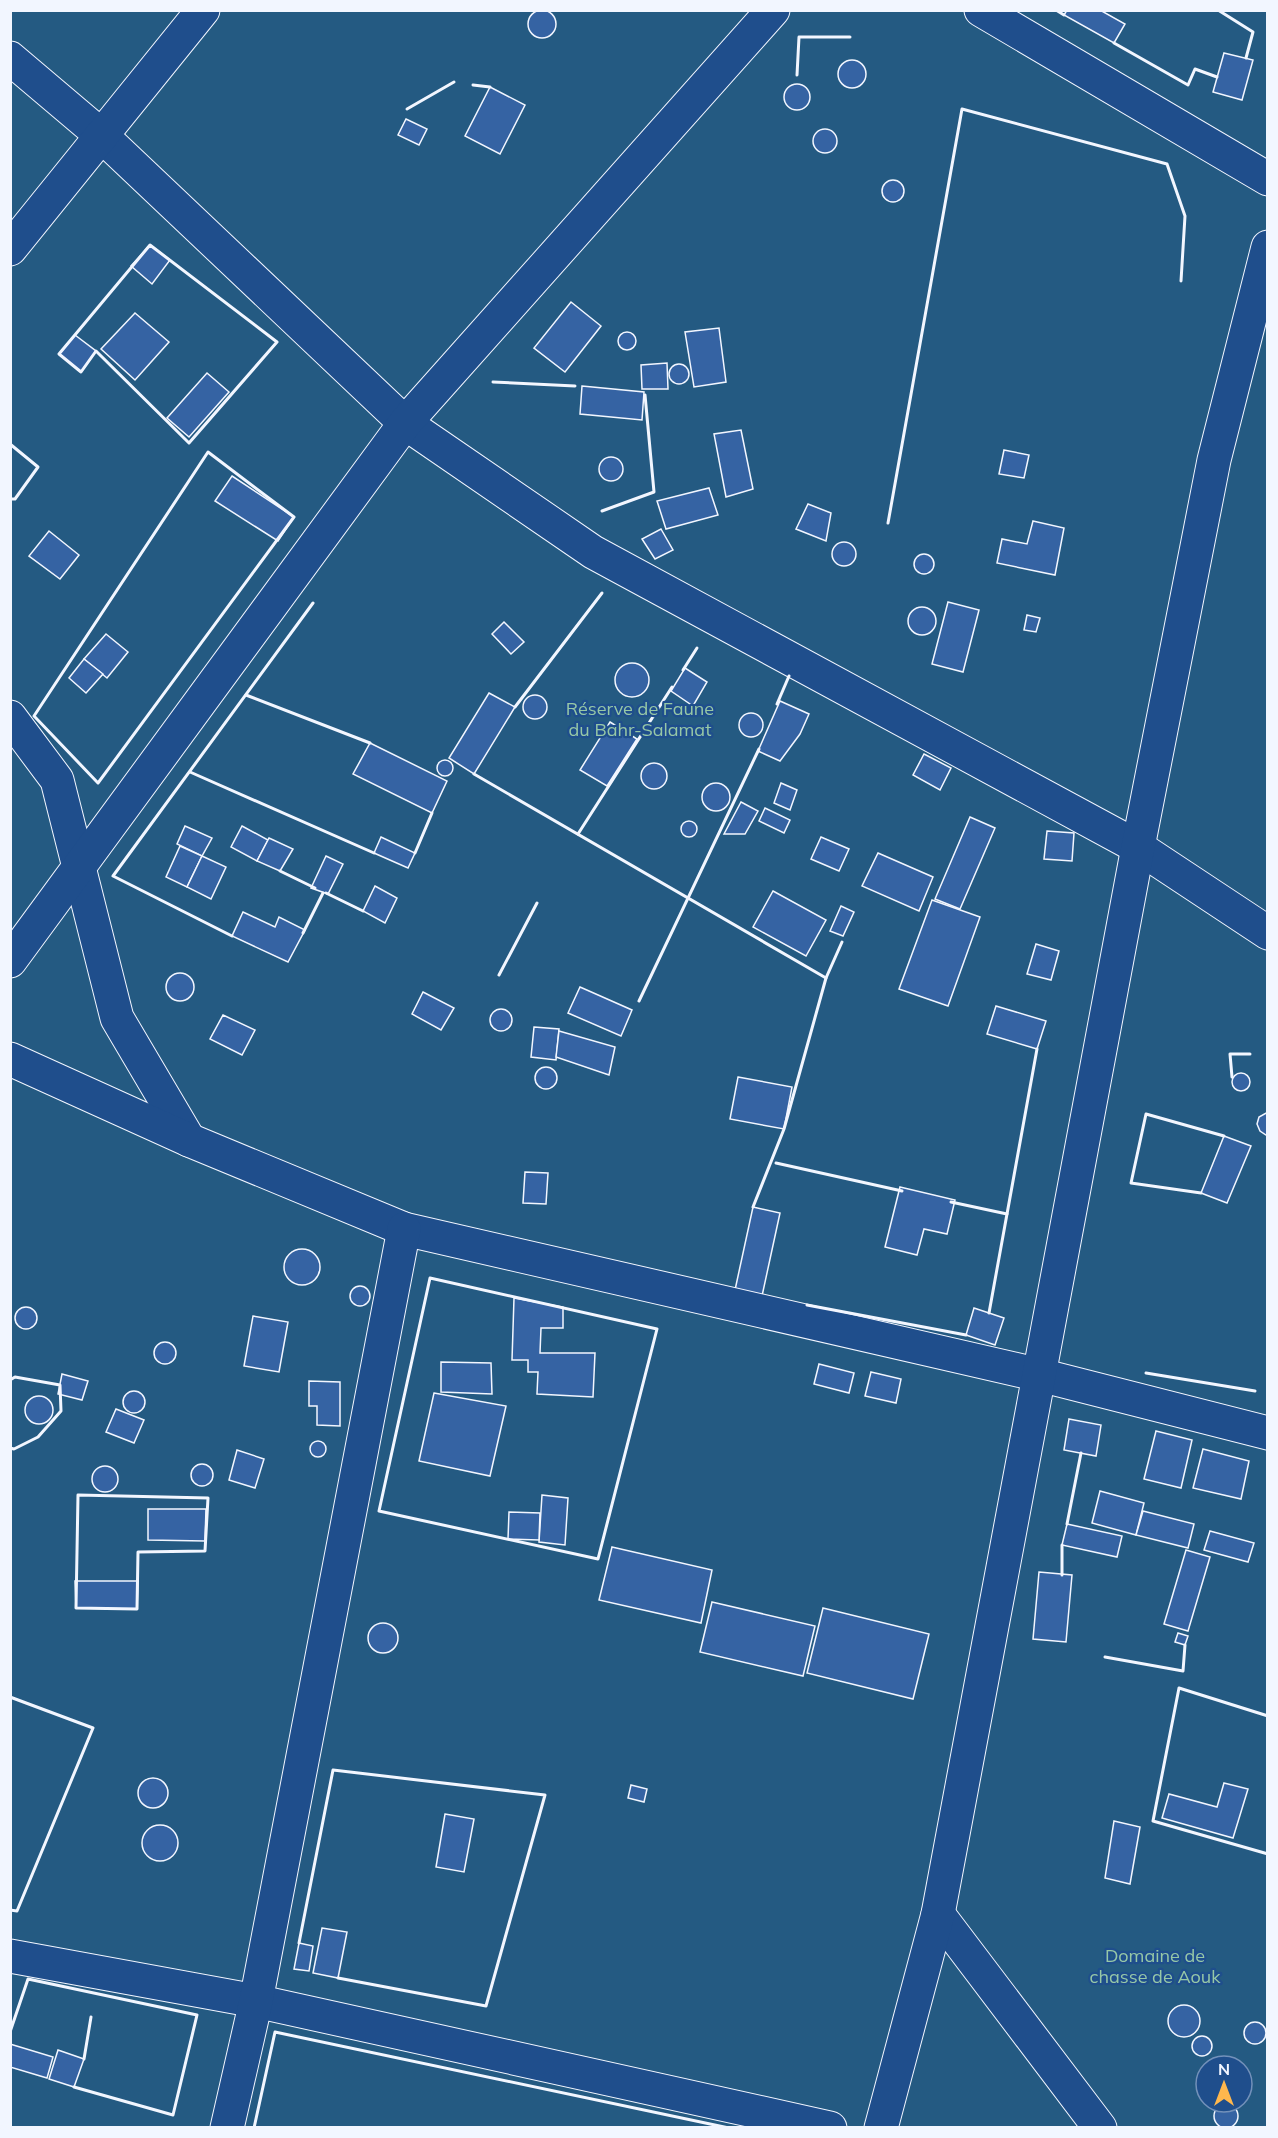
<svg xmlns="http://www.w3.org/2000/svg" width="1278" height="2138" font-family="Mulish,sans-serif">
	<rect width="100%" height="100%" fill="#1f4e8c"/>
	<path fill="#245a82" stroke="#a8bbd7" stroke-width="1.5" fill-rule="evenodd" d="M11,11H1267V2127L11,2128ZM1206,2066H1242V2102H1206Z"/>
	<g fill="#3563a3" stroke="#f2f6ff" stroke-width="1.5">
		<circle cx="542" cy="24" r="14"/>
		<path d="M1067,10H1100L1125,24L1114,43L1064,15Z"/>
		<path d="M1224,53L1253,60L1242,100L1213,92Z"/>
		<circle cx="852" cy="74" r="14"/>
		<circle cx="797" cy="97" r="13"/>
		<path d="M490,87L525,105L500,154L465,136Z"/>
		<path d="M406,119L427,129L419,145L398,135Z"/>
		<circle cx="825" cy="141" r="12"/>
		<circle cx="893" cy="191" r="11"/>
		<path d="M150,245L170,260L152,284L131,266Z"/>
		<path d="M571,302L601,326L565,372L534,348Z"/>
		<path d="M135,313L169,342L135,380L101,349Z"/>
		<path d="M719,328L726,382L694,387L685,332Z"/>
		<circle cx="627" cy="341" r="9"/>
		<path d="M75,335L96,351L81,372L59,354Z"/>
		<path d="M667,363L668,389H642L641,365Z"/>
		<circle cx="679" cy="374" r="10"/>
		<path d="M207,373L229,392L189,437L167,418Z"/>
		<path d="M582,386L644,392L642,420L580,414Z"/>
		<path d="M741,430L753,489L726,497L714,434Z"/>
		<path d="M1004,450L1029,455L1024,478L999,474Z"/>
		<circle cx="611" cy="469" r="12"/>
		<path d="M232,476L294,517L278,541L215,501Z"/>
		<path d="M709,488L718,515L666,529L657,501Z"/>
		<path d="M808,504L831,513L826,541L796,529Z"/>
		<path d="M1033,521L1064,528L1055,575L997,563L1002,539L1027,544Z"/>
		<path d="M661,529L673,550L655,559L642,539Z"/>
		<path d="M49,531L79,555L60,579L29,556Z"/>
		<circle cx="844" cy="554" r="12"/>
		<circle cx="924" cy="564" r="10"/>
		<path d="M948,602L979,610L963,672L932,664Z"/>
		<circle cx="922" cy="621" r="14"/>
		<path d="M1027,615L1040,618L1036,632L1024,630Z"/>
		<path d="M504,622L524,642L511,654L492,634Z"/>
		<path d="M106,634L128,652L107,678L84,659Z"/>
		<path d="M84,659L103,674L86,693L69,678Z"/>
		<circle cx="632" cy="680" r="17"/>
		<path d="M685,668L707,682L693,706L671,691Z"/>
		<path d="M489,693L515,707L474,774L449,758Z"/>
		<circle cx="535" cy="707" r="12"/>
		<path d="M780,701L809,714L800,734L780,761L758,751Z"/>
		<circle cx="751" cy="725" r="12"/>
		<path d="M610,722L637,739L607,786L580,770Z"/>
		<path d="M370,743L447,781L432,813L353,774Z"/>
		<path d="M924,754L951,768L940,790L913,775Z"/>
		<circle cx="445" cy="768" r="8"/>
		<circle cx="654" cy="776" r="13"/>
		<circle cx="716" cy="797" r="14"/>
		<path d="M781,783L797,790L790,810L774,803Z"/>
		<path d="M741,802L758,811L745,834H724Z"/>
		<path d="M765,808L790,820L784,833L759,821Z"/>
		<path d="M970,817L995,828L960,909L935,899Z"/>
		<circle cx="689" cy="829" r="8"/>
		<path d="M185,826L212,838L202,856L177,844Z"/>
		<path d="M242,826L268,840L257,861L231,847Z"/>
		<path d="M1047,831L1074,833L1072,861L1044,859Z"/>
		<path d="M381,837L415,853L408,868L374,853Z"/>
		<path d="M821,837L849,849L839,871L811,859Z"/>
		<path d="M269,838L293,849L280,871L257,861Z"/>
		<path d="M180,846L202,856L187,887L166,877Z"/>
		<path d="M878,853L933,877L919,911L862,886Z"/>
		<path d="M202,856L226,867L211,899L187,887Z"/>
		<path d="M326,856L343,864L328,894L311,888Z"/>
		<path d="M375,886L397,898L385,923L363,911Z"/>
		<path d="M773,891L826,920L806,956L753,927Z"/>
		<path d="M932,900L980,917L948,1006L899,989Z"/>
		<path d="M841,906L854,912L843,936L830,931Z"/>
		<path d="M243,912L275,927L279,917L305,930L288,962L232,936Z"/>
		<path d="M1036,944L1059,951L1051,980L1027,974Z"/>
		<circle cx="180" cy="987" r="14"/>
		<path d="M580,987L632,1010L621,1036L568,1013Z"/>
		<path d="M423,992L454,1008L441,1030L412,1014Z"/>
		<path d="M996,1006L1046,1021L1037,1049L987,1034Z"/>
		<circle cx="501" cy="1020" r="11"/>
		<path d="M223,1015L255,1030L242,1055L210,1039Z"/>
		<path d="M534,1027L559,1029L556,1060L531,1057Z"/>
		<path d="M559,1031L615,1047L609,1075L556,1057Z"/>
		<circle cx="546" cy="1078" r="11"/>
		<circle cx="1241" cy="1082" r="9"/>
		<path d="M738,1077L792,1087L784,1129L730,1119Z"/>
		<path d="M1268,1112V1135H1266L1260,1131L1257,1124L1259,1117Z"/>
		<path d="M1224,1136L1251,1146L1227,1203L1201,1193Z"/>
		<path d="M525,1172L548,1173L546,1204L523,1203Z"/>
		<path d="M900,1187L955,1200L947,1234L924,1229L917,1255L885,1247Z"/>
		<path d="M753,1207L780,1213L762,1296L735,1290Z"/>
		<circle cx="302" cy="1267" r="18"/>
		<circle cx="360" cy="1296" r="10"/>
		<path d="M514,1298L563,1307V1328H541L540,1353H595L593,1397L537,1394L538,1372H528V1360H512Z"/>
		<circle cx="26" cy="1318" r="11"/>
		<path d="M974,1308L1004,1318L995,1345L966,1335Z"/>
		<path d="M253,1316L288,1322L279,1372L244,1366Z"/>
		<circle cx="165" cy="1353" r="11"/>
		<path d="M441,1362L491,1363L492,1394L441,1392Z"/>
		<path d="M819,1364L854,1373L849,1393L814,1384Z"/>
		<path d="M871,1372L901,1379L896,1403L865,1396Z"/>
		<path d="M62,1374L88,1381L82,1400L58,1394Z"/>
		<path d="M309,1381L340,1382V1426L317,1425V1406H309Z"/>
		<circle cx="134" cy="1402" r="11"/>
		<path d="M434,1393L506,1406L490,1476L419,1461Z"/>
		<circle cx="39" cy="1410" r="14"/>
		<path d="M116,1409L144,1420L134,1443L106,1432Z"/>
		<path d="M1069,1419L1101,1425L1096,1456L1064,1450Z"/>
		<path d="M1156,1431L1192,1440L1181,1488L1144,1479Z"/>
		<circle cx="318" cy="1449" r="8"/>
		<path d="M1203,1449L1249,1461L1241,1499L1193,1488Z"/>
		<path d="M237,1450L264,1459L255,1488L229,1480Z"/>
		<circle cx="202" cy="1475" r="11"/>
		<circle cx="105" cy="1479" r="13"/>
		<path d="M1100,1491L1144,1503L1136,1535L1092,1523Z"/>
		<path d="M542,1495L568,1498L565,1545L539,1542Z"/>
		<path d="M148,1509H206L205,1541L148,1540Z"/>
		<path d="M1143,1511L1194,1524L1188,1548L1136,1535Z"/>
		<path d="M509,1512L540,1513L539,1540L508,1539Z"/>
		<path d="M1067,1524L1122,1536L1117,1557L1062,1545Z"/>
		<path d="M1210,1531L1254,1543L1248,1562L1204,1550Z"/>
		<path d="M612,1547L712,1570L701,1623L599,1600Z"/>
		<path d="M1186,1550L1210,1557L1188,1631L1164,1624Z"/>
		<path d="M1039,1572L1072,1575L1066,1642L1033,1639Z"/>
		<path d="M75,1581H138L137,1609L76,1608Z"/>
		<path d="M712,1602L815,1626L803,1676L700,1652Z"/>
		<path d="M823,1608L929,1634L913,1699L807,1673Z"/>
		<circle cx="383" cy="1638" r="15"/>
		<path d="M1178,1633L1188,1636L1185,1645L1175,1642Z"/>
		<circle cx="153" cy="1793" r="15"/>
		<path d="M1224,1783L1248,1789L1233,1838L1162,1818L1169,1794L1217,1807Z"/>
		<path d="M631,1785L647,1789L644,1802L628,1798Z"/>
		<path d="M445,1814L474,1819L464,1872L436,1867Z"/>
		<path d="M1114,1821L1140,1827L1130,1884L1105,1878Z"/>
		<circle cx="160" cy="1843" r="18"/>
		<path d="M322,1928L347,1932L338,1978L313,1973Z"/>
		<path d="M299,1943L313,1946L309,1971L294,1969Z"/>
		<circle cx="1184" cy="2021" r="16"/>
		<circle cx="1255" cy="2033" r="11"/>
		<circle cx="1202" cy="2046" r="10"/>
		<path d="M10,2044L53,2057L47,2078L10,2067Z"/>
		<path d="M58,2050L84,2059L74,2087L49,2079Z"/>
		<circle cx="1226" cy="2116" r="12"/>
	</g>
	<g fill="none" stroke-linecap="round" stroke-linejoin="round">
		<defs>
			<g id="minor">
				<path d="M981,10L1268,179"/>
				<path d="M10,58L102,136L405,423L593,552L1138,847L1268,933"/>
				<path d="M10,249L203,10"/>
				<path d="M10,717L57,780L117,1018L189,1140"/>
				<path d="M10,961L405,423L773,10"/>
				<path d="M10,1059L189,1140L404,1229L1040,1375L1268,1433"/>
				<path d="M938,1914L1100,2128"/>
				<path d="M10,1956L256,2001L830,2128"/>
				<path d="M227,2128L256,2001L404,1229"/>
			</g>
			<path id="primary" d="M881,2128L938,1914L1138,847L1214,460L1268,247"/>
		</defs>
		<use href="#minor" stroke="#f2f6ff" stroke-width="35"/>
		<use href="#primary" stroke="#f2f6ff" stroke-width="35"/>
		<use href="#minor" stroke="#1f4e8c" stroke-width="33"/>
		<use href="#primary" stroke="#1f4e8c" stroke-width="33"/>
		<g stroke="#f2f6ff" stroke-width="3">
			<path d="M1056,10L1064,15"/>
			<path d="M1218,10L1253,32L1246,58"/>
			<path d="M1114,43L1188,85L1195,69L1217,77"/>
			<path d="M797,75L799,37H850"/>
			<path d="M473,85L490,87"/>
			<path d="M407,109L454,82"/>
			<path d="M150,245L277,342L189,443L96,351L81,372L59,354Z"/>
			<path d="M493,382L575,386"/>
			<path d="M10,444L38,467L15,499H10"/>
			<path d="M208,452L294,517L98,783L34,716Z"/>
			<path d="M602,511L654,492L645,395"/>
			<path d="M888,523L962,109L1167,164L1185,216L1181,281"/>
			<path d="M683,670L697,648"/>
			<path d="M246,695L370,743"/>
			<path d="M777,704L789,676"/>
			<path d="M515,707L602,593"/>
			<path d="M190,772L374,853"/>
			<path d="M474,774L826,978"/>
			<path d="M578,834L672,687"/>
			<path d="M415,853L432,813"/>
			<path d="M280,871L315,888"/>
			<path d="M326,893L363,911"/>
			<path d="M303,933L323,893"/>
			<path d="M232,936L113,876L313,603"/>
			<path d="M499,975L537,903"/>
			<path d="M639,1001L759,749"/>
			<path d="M1232,1077L1230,1054H1250"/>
			<path d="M776,1163L902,1191"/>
			<path d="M1201,1193L1131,1183L1146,1114L1224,1136"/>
			<path d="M951,1202L1007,1214"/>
			<path d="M753,1207L784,1129L826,978L842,942"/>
			<path d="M430,1278L657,1329L598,1559L379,1511Z"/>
			<path d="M807,1305L966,1335"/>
			<path d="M989,1313L1037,1049"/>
			<path d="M1146,1373L1255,1391"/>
			<path d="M10,1380L15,1377L60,1385L61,1411L38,1437L14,1449L10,1448"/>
			<path d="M78,1495L208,1498L205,1551L138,1552L137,1609L76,1608Z"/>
			<path d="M1067,1524L1081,1453"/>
			<path d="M1062,1575V1545"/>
			<path d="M1105,1657L1183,1671L1185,1645"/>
			<path d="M10,1697L93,1728L17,1911L10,1910"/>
			<path d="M1268,1716L1179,1688L1153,1821L1268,1854"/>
			<path d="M299,1943L333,1770L545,1795L486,2006L338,1978"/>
			<path d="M10,2032L28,1979L197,2015L173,2115L74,2087"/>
			<path d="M84,2059L91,2017"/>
			<path d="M254,2128L275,2032L729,2128"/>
		</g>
	</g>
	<g text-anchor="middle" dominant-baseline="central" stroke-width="4.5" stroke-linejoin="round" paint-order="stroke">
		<g font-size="18" fill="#97c8a6" stroke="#1f4e8c">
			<text x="640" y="708">Réserve de Faune<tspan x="640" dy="21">du Bahr-Salamat</tspan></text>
			<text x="1155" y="1955">Domaine de<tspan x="1155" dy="21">chasse de Aouk</tspan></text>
		</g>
	</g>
	<rect width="1278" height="2138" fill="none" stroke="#f2f6ff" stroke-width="24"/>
	<g transform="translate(1224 2084)"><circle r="28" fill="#1f4e8c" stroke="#7391ba" stroke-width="1.5"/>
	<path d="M0-4.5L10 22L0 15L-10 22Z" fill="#ffb74d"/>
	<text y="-9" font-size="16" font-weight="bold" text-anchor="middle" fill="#f2f6ff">N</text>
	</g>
</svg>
